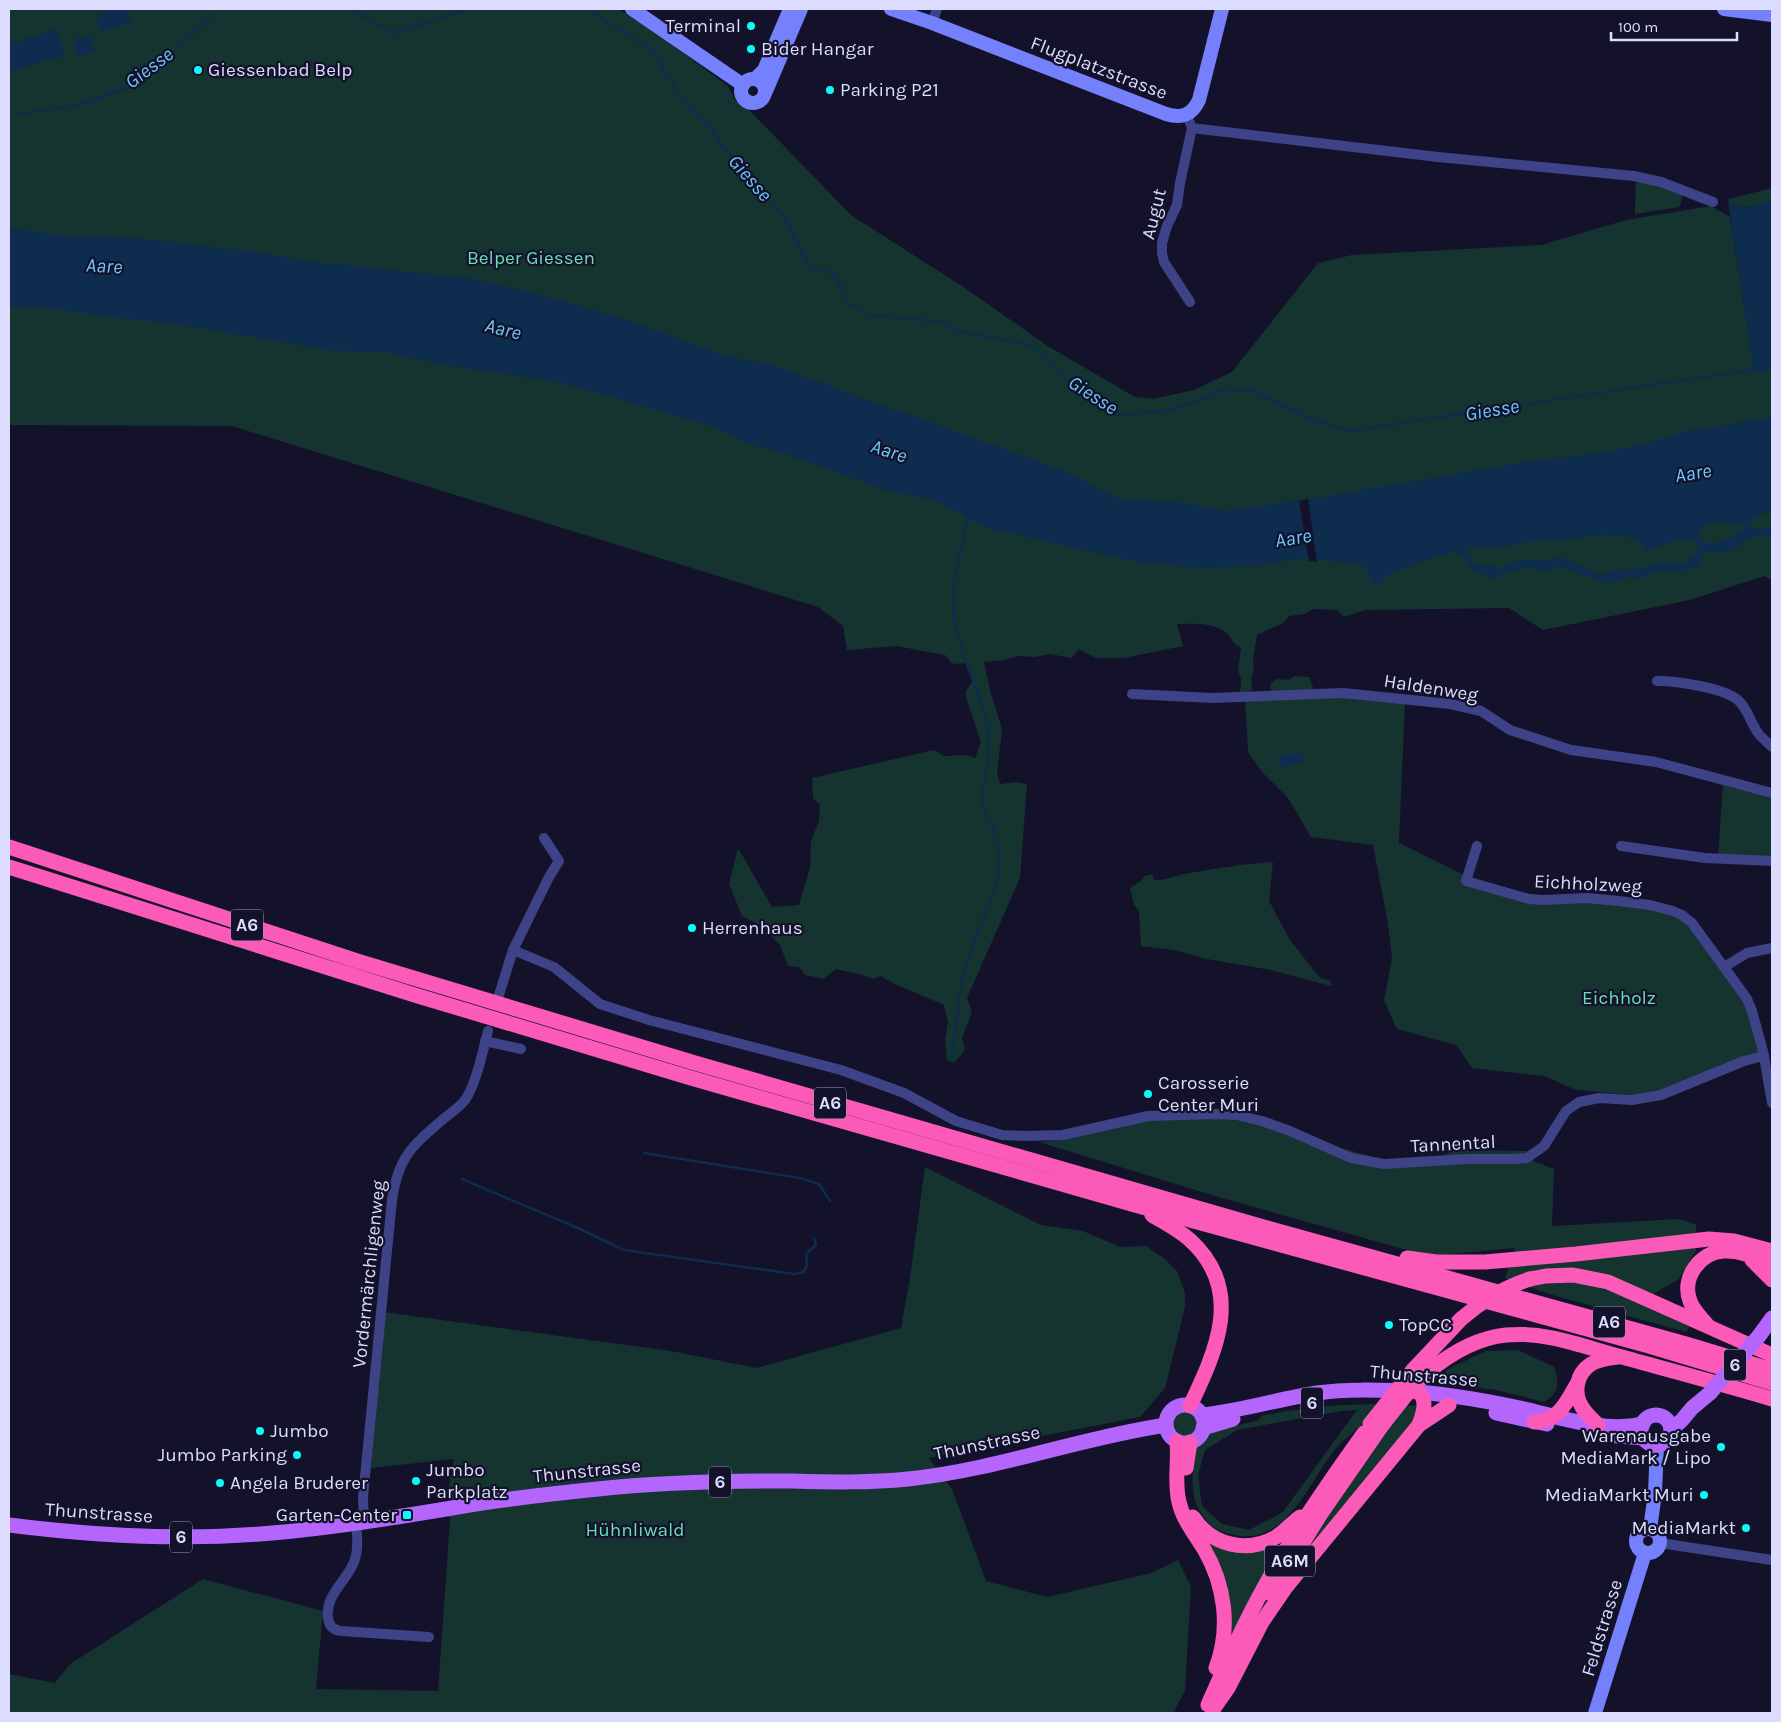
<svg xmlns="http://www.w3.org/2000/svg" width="1781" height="1722" font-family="Karla,sans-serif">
	<rect width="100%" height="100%" fill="#13122a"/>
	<g fill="#153430" fill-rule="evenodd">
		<path d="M9,9H619L660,36L728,86L735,100L751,112L851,215L968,290L1046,345L1135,397L1153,399L1194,390L1232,372L1318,263L1352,255L1541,245L1626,220L1711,206L1730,217L1753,364L1772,361V580L1764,576L1690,600L1543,630L1509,608L1365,610L1344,617L1337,610L1313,609L1304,614L1289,616L1283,623L1257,635L1253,660L1254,672L1251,678L1252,690L1247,693H1240L1241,679L1238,670L1241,648C1233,645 1231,636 1224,631C1210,622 1193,624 1177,624L1183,646L1124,658H1096L1079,649L1071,658L1050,654L1035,657L1018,656L1005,660L984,662L991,694L1002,729L997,773L1000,784L1016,782L1027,784L1020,878L967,998L972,1011L962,1039L965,1050L954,1063L947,1060L945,1040L948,1022L944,1005L897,985L880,976L873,979L862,975L836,969L823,979L805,975L799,967L788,966L780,945L761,926L742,916L729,884L738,848L772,907L799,905L810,868L811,841L819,821L820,805L813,798L812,778L934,750L944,756L965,755L975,758L981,742L966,697V691L972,682L966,663L952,664L945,655L896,646L847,650L843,626L818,607L232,426L9,425Z"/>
		<path d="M1636,179L1679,192L1682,196L1680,207L1635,214Z"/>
		<path d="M1772,188V201C1752,206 1747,212 1728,202L1729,199Z"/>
		<path d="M1295,676L1309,677L1314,690L1405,702L1399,843L1480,883L1537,900L1651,904L1690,924L1745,999L1761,1051L1674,1087L1646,1096L1576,1090L1544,1076L1472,1068L1456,1045L1397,1029L1384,1000L1392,958L1387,918L1373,845L1311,837L1288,798L1262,772L1248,752L1245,698L1271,695L1270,684L1277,679L1288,680Z"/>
		<path d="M1723,785L1772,797V860L1718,856Z"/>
		<path d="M1273,862L1269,901L1290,940L1320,978L1331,981V986L1271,970L1207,959L1174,950L1141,946L1139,911L1134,905L1130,888L1142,880L1144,876L1152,874L1154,880C1163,881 1175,876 1184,874C1214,869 1243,864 1273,862Z"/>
		<path d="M1201,1116L1242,1119L1383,1160L1442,1156L1455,1150L1532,1151L1531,1160L1554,1169L1552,1226L1680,1219L1696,1225V1251L1679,1279L1648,1297L1641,1305L1690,1327L1686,1332L1549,1294L1505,1278L1515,1248L1428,1256L1215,1196L1039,1142L1070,1139L1139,1121Z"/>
		<path d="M925,1167L1041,1225L1083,1231L1120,1247L1146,1246L1165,1259L1177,1271L1185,1293V1307L1165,1388L1140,1417L929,1458L952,1489L986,1581L1047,1597L1151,1573L1178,1560L1191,1587L1185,1691L1173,1713H9V1674L55,1683L70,1664L203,1579L323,1611L316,1689L438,1691L450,1520L447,1495L454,1459L371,1468L383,1312L671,1351L757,1368L901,1328L910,1278Z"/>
		<path d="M1518,1350L1554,1367C1559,1384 1561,1391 1544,1402L1496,1390L1432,1381L1452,1367L1486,1351Z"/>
		<path d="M1372,1404L1377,1405C1370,1413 1365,1422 1357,1429C1351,1435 1343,1440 1337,1447C1311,1477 1290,1541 1241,1536C1231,1535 1220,1532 1212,1526C1195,1512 1191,1492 1193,1471L1189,1465L1195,1444L1205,1434L1259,1420L1261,1416C1298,1408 1334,1405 1372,1404ZM1357,1410L1282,1513L1249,1530L1222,1524L1202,1506L1198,1475L1205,1450L1237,1430L1341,1411Z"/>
		<path d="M1420,1405L1417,1418L1313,1550L1300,1557L1404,1406Z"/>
		<circle cx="1185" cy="1424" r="14"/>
		<path d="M1204,1537L1272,1543L1278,1549L1231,1636H1227Z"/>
	</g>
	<g fill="#0e2c4d" fill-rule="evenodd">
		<path d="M118,9H127L131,23L100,32L95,15Z"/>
		<path d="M52,29L53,32L58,30L65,56L9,71V44L46,33V31Z"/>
		<path d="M90,35L95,52L78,56L74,39Z"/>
		<path d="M1772,201V370L1754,373L1728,202C1747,212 1752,206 1772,201Z"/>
		<path d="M9,228L63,236L139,238L256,252L315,262L468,278L528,291L626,319L722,355L772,365L1065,471L1116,498L1184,503L1228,511L1322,497L1530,461L1598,453L1643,444L1688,431L1772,417V511L1756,516L1749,524L1752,528L1764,529L1772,527V536L1759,537L1754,535L1730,552L1722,553L1706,552L1696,567L1670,572L1664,570L1651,573L1640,579L1628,577L1607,584L1556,565L1547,571L1541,572C1525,563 1509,572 1493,579L1471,569L1470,564L1455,551L1391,573L1380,584L1377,585L1373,584L1367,575V568L1362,564L1301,558L1262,566L1204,568L1142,563L986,528L932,499L887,491L801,459L743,442L711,426L563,383L444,365L386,352L334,351L186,326L53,309L9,307ZM1717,522L1743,526V529C1733,538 1720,543 1707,544L1698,535C1702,526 1707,524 1717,522ZM1601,535L1637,538L1645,552L1676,541L1694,539L1699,549L1694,556L1685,563H1659L1639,569L1617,570L1601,575L1561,557L1542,560H1519L1499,569L1490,565H1476L1464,546L1496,548L1538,540L1555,542Z"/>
		<path d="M1287,754H1302L1303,761L1284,768L1279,764L1278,758L1281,755Z"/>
	</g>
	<path fill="#13122a" d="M1308,499L1317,562L1309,561L1299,501Z"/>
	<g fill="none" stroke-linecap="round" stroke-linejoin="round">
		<g stroke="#0e2c4d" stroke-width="2.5">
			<path d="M351,9L393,33L467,9"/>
			<path d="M587,9L653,50L681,99L713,131L721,145L785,217L807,262L815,268L832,273L840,284L846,301L869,315L943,322L956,331L1031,345L1076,389L1117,415L1171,410L1227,389L1253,391L1316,421L1350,431L1723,374L1757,370"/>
			<path d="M9,116L83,104L126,88L174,51L219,9"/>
			<path d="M951,1057L957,1023L958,996L969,957L997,881L1000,854L992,826L981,805L989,755L988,729L980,699L964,657L955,625L953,588L968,515"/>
			<path d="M644,1153L800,1178L819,1184L830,1201"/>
			<path d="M462,1179L580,1229L624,1250L795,1274L804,1272L807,1265L806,1254L816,1245L814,1238"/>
		</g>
		<g stroke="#3e4388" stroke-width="10">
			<path d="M932,23L937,9"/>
			<path d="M1187,115L1192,128L1438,157L1634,176L1661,182L1713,202"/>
			<path d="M1190,302L1164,262L1162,253V243L1167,226L1177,205L1180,183L1192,128"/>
			<path d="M1657,681C1677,681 1727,688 1740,702C1748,711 1751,723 1758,733C1762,738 1767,742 1772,747"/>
			<path d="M1132,694L1212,698L1343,693L1450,704L1481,711L1510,730L1571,750L1656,762L1772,793"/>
			<path d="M1477,846L1466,881L1529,899L1544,900L1587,898L1619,901L1650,905L1673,911L1682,915L1692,923L1724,967L1747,999L1752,1011L1763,1051L1772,1103"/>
			<path d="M1621,846L1705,858L1772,861"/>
			<path d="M513,950L554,967L600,1004L649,1020L841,1070L904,1093L956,1121L1002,1135L1025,1136L1063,1135L1148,1116L1217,1114L1237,1115L1262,1121L1290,1131L1351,1158L1384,1164L1467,1159H1515L1527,1158L1544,1146L1566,1111L1579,1102L1599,1098L1632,1100L1661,1095L1744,1061L1764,1056"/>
			<path d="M1724,967L1747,953L1772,948"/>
			<path d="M499,995L513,950L549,877L559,861L544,838"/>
			<path d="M485,1041L521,1049"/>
			<path d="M364,1522L363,1497L392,1200C398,1158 411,1147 441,1121C449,1114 459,1108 465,1100C476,1085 483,1050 488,1031"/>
			<path d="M356,1523C357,1535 359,1550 354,1562C346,1582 325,1595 328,1618C329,1626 333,1630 341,1631L429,1637"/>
			<path d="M1660,1543L1772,1560"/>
		</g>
		<g stroke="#7580fc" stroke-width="14">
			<path d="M632,9L743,85"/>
			<path d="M891,9L932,23L1166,114C1182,119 1192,115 1199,100L1222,9"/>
			<path d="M1724,9L1772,15"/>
			<circle cx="753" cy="91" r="12"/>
			<path d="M755,79L764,70L790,9"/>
			<path d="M766,91L801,9"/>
			<circle cx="1648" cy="1541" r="12"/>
			<path d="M1650,1529L1655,1493L1657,1445"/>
			<path d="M1595,1713L1645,1553"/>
		</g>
		<g stroke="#b465fc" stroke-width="15">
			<path d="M1759,1336L1772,1318"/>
			<circle cx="1185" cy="1424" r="19"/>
			<path d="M1496,1413L1547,1424"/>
			<path d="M1202,1415C1241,1411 1278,1399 1317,1393C1346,1389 1375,1390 1404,1391C1443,1393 1482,1400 1520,1408C1560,1417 1603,1433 1643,1424"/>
			<circle cx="1656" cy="1430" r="15"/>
			<path d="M1203,1428L1233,1419"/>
			<path d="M1671,1430L1682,1420L1692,1408L1710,1393"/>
			<path d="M1606,1435L1644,1438"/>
			<path d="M9,1525C96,1536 184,1541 272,1533C332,1528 392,1518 452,1508C500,1499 549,1494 598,1489C662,1482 726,1481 791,1481C830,1482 869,1483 908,1479C996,1470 1079,1438 1166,1425"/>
		</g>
		<g stroke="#fb5ab8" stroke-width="15">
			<path d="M9,847L357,961L695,1063L1253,1224L1686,1344L1772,1370"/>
			<path d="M9,867L418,996L691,1078L1135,1205L1649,1346L1772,1383"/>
			<path d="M1152,1215C1165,1223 1179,1230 1190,1240C1245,1290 1216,1351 1190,1406"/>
			<path d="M1407,1258L1436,1262H1485L1576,1254L1709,1239L1734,1241L1772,1251"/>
			<path d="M1752,1260L1772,1280"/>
			<path d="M1530,1279L1546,1276L1573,1275L1608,1282L1772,1355"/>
			<path d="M1708,1326C1702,1318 1693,1311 1690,1301C1681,1278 1700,1252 1724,1251C1740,1250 1758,1258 1772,1264"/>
			<path d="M1413,1370L1461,1319"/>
			<path d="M1428,1372C1451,1353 1476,1338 1506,1335C1546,1331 1584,1347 1622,1357C1672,1371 1722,1384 1772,1399"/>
			<path d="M1419,1392C1428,1401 1423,1414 1419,1425"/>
			<path d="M1534,1422C1559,1421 1566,1403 1577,1384"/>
			<path d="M1598,1425C1592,1419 1586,1414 1582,1407C1573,1393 1576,1374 1591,1364C1599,1359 1609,1358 1618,1357"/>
			<path d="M1177,1441C1179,1461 1174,1483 1179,1502C1183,1520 1195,1534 1204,1549C1225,1585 1231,1628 1216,1668"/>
			<path d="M1186,1468L1190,1442"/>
			<path d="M1193,1517C1211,1545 1246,1554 1276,1537C1285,1531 1292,1523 1300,1517"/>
			<path d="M1271,1594L1320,1515L1383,1424"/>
			<path d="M1208,1705C1226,1664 1244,1623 1266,1584C1295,1531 1329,1482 1364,1433"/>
			<path d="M1214,1708L1228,1688L1262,1622L1286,1587L1419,1425L1449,1405"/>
		</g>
		<path stroke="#b465fc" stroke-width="15" d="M1710,1393L1759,1336"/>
		<g stroke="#fb5ab8" stroke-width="15">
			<path d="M1461,1319C1482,1301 1504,1287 1530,1279"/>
			<path d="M1370,1424L1413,1370"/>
			<path d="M1383,1424L1410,1390L1428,1372"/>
		</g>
	</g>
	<g fill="#0cfaf8" stroke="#13122a" stroke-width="2">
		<circle cx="751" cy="26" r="5"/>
		<circle cx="751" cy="49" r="5"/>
		<circle cx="198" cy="70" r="5"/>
		<circle cx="830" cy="90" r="5"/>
		<circle cx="692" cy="928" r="5"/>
		<circle cx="1148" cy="1094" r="5"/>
		<circle cx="1389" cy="1325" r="5"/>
		<circle cx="260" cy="1431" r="5"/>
		<circle cx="1721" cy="1447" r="5"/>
		<circle cx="297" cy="1455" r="5"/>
		<circle cx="416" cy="1481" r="5"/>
		<circle cx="220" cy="1483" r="5"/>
		<circle cx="1704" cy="1495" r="5"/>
		<rect x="402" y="1510" width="10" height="10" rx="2.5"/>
		<circle cx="1746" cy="1528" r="5"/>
	</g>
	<g text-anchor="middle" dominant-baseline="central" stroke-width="4.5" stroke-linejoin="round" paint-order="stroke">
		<g fill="#13122a" stroke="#a09fbe" stroke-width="1">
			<rect x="231" y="909.5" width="32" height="31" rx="4"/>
			<rect x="814" y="1087.5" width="32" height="31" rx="4"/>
			<rect x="1593" y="1306.5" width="32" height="31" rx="4"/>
			<rect x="1724" y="1349.5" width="22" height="31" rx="4"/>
			<rect x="1301" y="1387.5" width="22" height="31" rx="4"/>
			<rect x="709" y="1466.5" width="22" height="31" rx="4"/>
			<rect x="170" y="1521.5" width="22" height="31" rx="4"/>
			<rect x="1265" y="1545.5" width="50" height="31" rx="4"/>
		</g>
		<g font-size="18" font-weight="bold" fill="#dcdcfe">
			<text x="247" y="925">A6</text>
			<text x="830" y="1103">A6</text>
			<text x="1609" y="1322">A6</text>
			<text x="1735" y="1365">6</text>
			<text x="1312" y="1403">6</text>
			<text x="720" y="1482">6</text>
			<text x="181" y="1537">6</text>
			<text x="1290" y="1561">A6M</text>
		</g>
		<g font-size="19" fill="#dcdcfe" stroke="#13122a" text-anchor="start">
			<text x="741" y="26" text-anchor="end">Terminal</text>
			<text x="761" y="49">Bider Hangar</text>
			<text x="208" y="70">Giessenbad Belp</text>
			<text x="840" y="90">Parking P21</text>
			<text x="702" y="928">Herrenhaus</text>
			<text x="1158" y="1083">Carosserie<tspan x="1158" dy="22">Center Muri</tspan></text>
			<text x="1399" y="1325">TopCC</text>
			<text x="270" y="1431">Jumbo</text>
			<text x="1711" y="1436" text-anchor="end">Warenausgabe<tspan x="1711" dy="22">MediaMark / Lipo</tspan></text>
			<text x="287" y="1455" text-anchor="end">Jumbo Parking</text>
			<text x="426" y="1470">Jumbo<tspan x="426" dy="22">Parkplatz</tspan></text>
			<text x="230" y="1483">Angela Bruderer</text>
			<text x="1694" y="1495" text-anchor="end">MediaMarkt Muri</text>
			<text x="397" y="1515" text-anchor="end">Garten-Center</text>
			<text x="1736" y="1528" text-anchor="end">MediaMarkt</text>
		</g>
		<g font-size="19" fill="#dcdcfe" stroke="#13122a">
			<text transform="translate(1099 68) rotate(21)">Flugplatzstrasse</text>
			<text transform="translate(1154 214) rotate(-76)">Augut</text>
			<text transform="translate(1431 688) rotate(9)">Haldenweg</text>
			<text transform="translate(1588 884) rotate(3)">Eichholzweg</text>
			<text transform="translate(1453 1144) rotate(-3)">Tannental</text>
			<text transform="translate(369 1274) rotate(-84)">Vordermärchligenweg</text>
			<text transform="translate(1424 1376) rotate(5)">Thunstrasse</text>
			<text transform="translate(987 1443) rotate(-12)">Thunstrasse</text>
			<text transform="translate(587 1471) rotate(-6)">Thunstrasse</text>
			<text transform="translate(99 1513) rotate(4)">Thunstrasse</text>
			<text transform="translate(1602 1628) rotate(-73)">Feldstrasse</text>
		</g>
		<g font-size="19" fill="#68deb4" stroke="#13122a">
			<text x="531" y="258">Belper Giessen</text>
			<text x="1619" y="998">Eichholz</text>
			<text x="635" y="1530">Hühnliwald</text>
		</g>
		<g font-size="20" font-style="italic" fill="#6cc8fc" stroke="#13122a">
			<text transform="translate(149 68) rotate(-37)">Giesse</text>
			<text transform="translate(750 178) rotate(49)">Giesse</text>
			<text transform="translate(104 266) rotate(3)">Aare</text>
			<text transform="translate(503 329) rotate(14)">Aare</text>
			<text transform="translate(1093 395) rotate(33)">Giesse</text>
			<text transform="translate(1492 410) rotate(-9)">Giesse</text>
			<text transform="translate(889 451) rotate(18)">Aare</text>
			<text transform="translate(1693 473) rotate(-9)">Aare</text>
			<text transform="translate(1293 538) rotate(-9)">Aare</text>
		</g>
	</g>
	<rect width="1781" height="1722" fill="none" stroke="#dcdcfe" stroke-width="20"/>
	<path d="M1611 32v8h126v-8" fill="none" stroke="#dcdcfe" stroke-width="2.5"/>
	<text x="1618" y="32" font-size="15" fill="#dcdcfe" stroke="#13122a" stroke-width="4" paint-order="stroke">100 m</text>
</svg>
